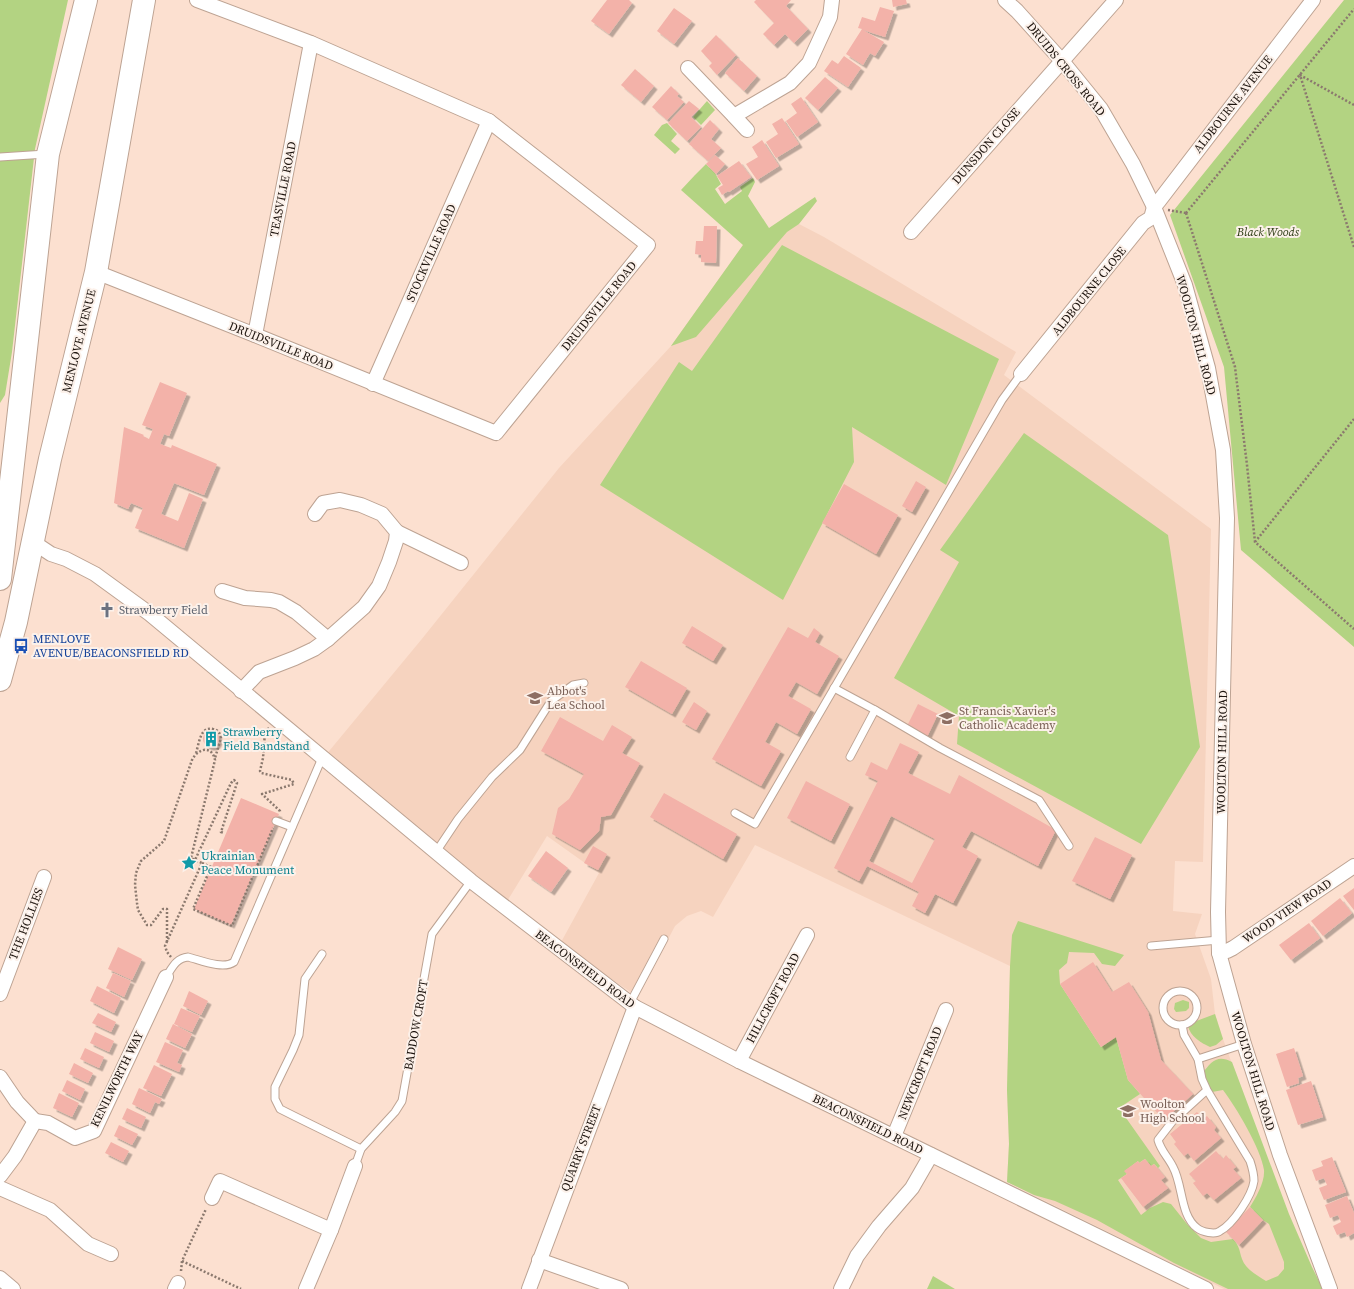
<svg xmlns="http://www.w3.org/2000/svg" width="1354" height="1289" font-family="'Source Serif 4',serif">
	<defs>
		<filter id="shadow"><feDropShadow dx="3.5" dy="3.5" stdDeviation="0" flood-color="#0004"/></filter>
	</defs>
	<rect width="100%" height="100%" fill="#fce0d0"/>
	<path fill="#f6d3bf" d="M799,224L824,237L1016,352L1004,375L1211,529L1203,862L1175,861L1173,911L1202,914L1195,934L1211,979L1215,1014L1223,1039L1314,1289H1224L1007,1182L1009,1144L1007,1090L1010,966L755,845L713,917L701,911L687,916L675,926L638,997L560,944L599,873L547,836L506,903L325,756L421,640L559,468L671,346L743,245Z"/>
	<g fill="#b3d382">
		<path d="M0,0H68L35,149L12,352L5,395L0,403V437Z"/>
		<path d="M1344,0H1354V647L1241,550L1224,367L1170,215Z"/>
		<path d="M707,101L715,110L701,125L693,117Z"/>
		<path d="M667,123L677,134L671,141L680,149L675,154L654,135L662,125Z"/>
		<path d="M706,164L715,173L721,184L715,189L725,204L742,191L740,187L753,178L755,182L748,196L769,228L815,197L817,201L799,224L787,232L696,337L671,346L743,245L681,190L695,175Z"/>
		<path d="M782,245L999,359L946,485L852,427L854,462L783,600L600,485L679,362L692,371Z"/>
		<path d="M1024,433L1168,535L1200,747L1141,844L957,744L959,716L894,678L959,562L940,550Z"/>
		<path d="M1018,921L1124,955L1115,966L1102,964L1094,953L1069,952L1067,963L1059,970L1060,984L1101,1047L1116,1037L1128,1080L1140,1094L1119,1108L1160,1166L1158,1168L1154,1164L1151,1166L1145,1159L1139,1163L1138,1161L1125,1171L1127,1174L1118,1180L1141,1215L1150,1208L1163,1202L1171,1204L1187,1224L1201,1238L1211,1242L1233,1239C1240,1247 1239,1250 1242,1259C1246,1270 1257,1275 1266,1281L1278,1276L1284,1269V1262L1269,1224L1263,1220L1250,1207C1256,1197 1265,1182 1264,1170C1261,1149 1236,1107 1223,1090L1212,1092L1202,1074C1211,1062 1217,1054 1232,1062L1289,1214L1312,1267L1323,1289H1228L1174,1263L1097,1220L1055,1201L1034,1195L1007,1182L1009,1144L1007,1090L1010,966L1012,935Z"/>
		<path d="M1183,1000L1189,1002V1008L1186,1011L1176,1012L1174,1009L1175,1003Z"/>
		<path d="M1215,1014L1223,1039L1216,1045L1210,1047C1201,1043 1190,1036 1188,1026L1191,1023Z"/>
		<path d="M933,1276L955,1289H927Z"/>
	</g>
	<g fill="#f3b2a9" fill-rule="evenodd" filter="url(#shadow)">
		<path d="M607,0H629L632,3L609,34L591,21Z"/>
		<path d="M756,0H791L786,6L808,29L794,43L785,34L774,45L763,34L774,23L754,2Z"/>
		<path d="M892,0H906L907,4L893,7Z"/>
		<path d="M880,7L894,11L885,37L863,30L884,42L875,56L870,53L863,65L846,54L862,29L858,28L862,17L875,21Z"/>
		<path d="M674,8L692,21L674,44L657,31Z"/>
		<path d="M716,35L736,55L717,75L709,66L712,63L701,51Z"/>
		<path d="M844,56L861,68L848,87L824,71L832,60L838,64Z"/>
		<path d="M738,58L757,76L744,91L725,73Z"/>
		<path d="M635,69L654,86L641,102L621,85Z"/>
		<path d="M825,77L838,88L818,110L805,98Z"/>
		<path d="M671,86L679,94L677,96L684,102L667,120L652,107Z"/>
		<path d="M801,97L818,122L797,137L786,121L797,113L791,104Z"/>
		<path d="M689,101L699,109L691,117L701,127L687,141L668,123Z"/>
		<path d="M782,118L799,144L776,158L766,142L778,134L772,124Z"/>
		<path d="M710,120L719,129L711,139L721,148L708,161L689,144Z"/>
		<path d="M762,140L779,166L757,180L746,164L758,157L752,147Z"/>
		<path d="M715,155L725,164L716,174L706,164Z"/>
		<path d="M739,161L751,177L729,192L728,191L722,195L718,188L723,185L717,176Z"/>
		<path d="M704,226H717L716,263L701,262V255L695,254L696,241H703Z"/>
		<path d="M160,382L187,393L169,436L164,434L160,444L171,448L172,445L217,464L204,495L174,483L161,514L178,521L189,493L203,499L184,548L135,528L143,508L131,503L128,509L114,503L124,427L144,435L143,436L149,439L153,429L142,425Z"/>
		<path d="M916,481L926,487L912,512L902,506Z"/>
		<path d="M844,484L898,515L876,554L822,523Z"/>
		<path d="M692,626L723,645L713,661L682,643Z"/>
		<path d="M788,627L808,638L814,628L820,633L815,642L839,656L817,694L796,682L788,696L811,709L797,734L776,722L765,742L781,751L761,786L712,759Z"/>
		<path d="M641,661L687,688L672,714L625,687Z"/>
		<path d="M694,702L707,711L696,730L682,722Z"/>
		<path d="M918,704L938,714L927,737L907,726Z"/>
		<path d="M560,717L603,741L612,725L632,737L622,753L640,763L611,815L601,817L599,831L580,850L552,834L558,808L569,799L584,774L541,751Z"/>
		<circle cx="211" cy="739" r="8"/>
		<path d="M900,743L919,752L908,773L950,794L959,775L1056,830L1038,866L971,831L962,847L978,856L953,903L935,894L925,913L912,906L919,892L867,866L859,881L834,868L878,781L865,775L871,762L887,770ZM891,816L935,839L912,883L869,861Z"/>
		<path d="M806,781L850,804L831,841L787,818Z"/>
		<path d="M664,793L737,834L723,859L650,817Z"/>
		<path d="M241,798L279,814L231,925L194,909Z"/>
		<path d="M1095,837L1132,855L1110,899L1072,881Z"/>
		<path d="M593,846L607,854L598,870L584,863Z"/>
		<path d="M546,851L568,868L551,892L528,876Z"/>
		<path d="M1354,888V910L1343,896Z"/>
		<path d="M1340,898L1352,913L1323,936L1311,921Z"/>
		<path d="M1309,923L1320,938L1291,960L1279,945Z"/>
		<path d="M118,947L142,959L132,980L108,969Z"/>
		<path d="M1093,962L1112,992L1129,982L1148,1012L1161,1060L1193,1094L1164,1120L1128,1080L1116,1037L1101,1047L1060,984Z"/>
		<path d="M113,973L131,981L124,997L106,988Z"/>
		<path d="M97,986L121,998L114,1013L90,1001Z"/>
		<path d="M189,991L208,1001L201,1015L183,1006Z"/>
		<path d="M181,1008L200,1016L192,1032L174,1024Z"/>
		<path d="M98,1013L116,1022L111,1032L92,1023Z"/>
		<path d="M173,1024L192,1034L185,1048L166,1039Z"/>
		<path d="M95,1032L114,1041L109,1052L90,1043Z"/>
		<path d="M165,1042L183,1050L177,1063L182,1065L179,1072L156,1062Z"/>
		<path d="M85,1048L104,1057L99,1068L80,1059Z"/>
		<path d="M1294,1048L1303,1076L1298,1078L1299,1083L1287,1087L1276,1054Z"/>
		<path d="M74,1063L93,1073L88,1083L69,1074Z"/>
		<path d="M154,1065L172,1074L161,1096L143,1088Z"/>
		<path d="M67,1080L85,1089L80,1100L62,1091Z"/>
		<path d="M1311,1081L1323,1117L1298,1125L1286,1090Z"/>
		<path d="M139,1088L162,1099L159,1104L155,1102L150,1113L132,1104Z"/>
		<path d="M59,1093L79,1103L72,1117L53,1108Z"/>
		<path d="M127,1108L146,1117L141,1128L122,1119Z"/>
		<path d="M1197,1112L1203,1119L1207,1116L1216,1127L1214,1130L1221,1138L1194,1161L1188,1153L1184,1156L1174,1144L1176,1142L1170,1134Z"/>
		<path d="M119,1125L138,1134L132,1145L114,1136Z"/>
		<path d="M111,1142L129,1151L123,1162L105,1153Z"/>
		<path d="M1216,1151L1223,1159L1226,1155L1236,1167L1233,1169L1241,1178L1214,1200L1207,1193L1203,1196L1193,1183L1196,1181L1189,1174Z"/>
		<path d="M1332,1157L1346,1192L1324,1200L1319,1188L1327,1185L1324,1178L1316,1181L1312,1170L1323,1166L1321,1161Z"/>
		<path d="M1145,1159L1151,1166L1154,1164L1165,1177L1161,1180L1168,1188L1143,1207L1121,1178L1127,1174L1124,1171L1138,1161L1139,1163Z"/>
		<path d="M1347,1196L1354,1213V1233L1347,1237L1345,1232L1337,1235L1333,1226L1341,1222L1338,1215L1330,1218L1325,1205Z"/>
		<path d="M1250,1207L1263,1220L1239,1245L1226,1232Z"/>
	</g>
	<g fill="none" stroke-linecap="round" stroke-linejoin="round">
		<defs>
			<g id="lane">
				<path d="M0,157L46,154"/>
				<path d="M834,688L875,710L850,757"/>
				<path d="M875,710L940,748L1039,800L1069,846"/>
				<path d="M735,813L755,824L1002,400L1021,374"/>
				<path d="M276,821L292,827"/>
				<path d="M436,852L458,819L492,777L520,750L551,701L573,685L584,683"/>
				<path d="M1151,946L1219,940"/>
				<path d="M322,954L305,979L299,1035L293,1050L275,1087V1099L280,1109L294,1116L361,1149"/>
				<path d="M166,977C172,968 176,958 188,957C200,960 223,970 234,962L322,758"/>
				<circle cx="1180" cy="1008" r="17"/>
				<path d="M630,1003L664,939"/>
				<path d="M1182,1025L1184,1035L1198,1059L1202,1079L1207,1090L1250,1161C1252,1167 1254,1174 1254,1181C1252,1196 1233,1224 1220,1231C1215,1235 1202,1232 1197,1228C1180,1215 1183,1185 1173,1167C1168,1157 1161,1151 1158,1140L1172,1122L1207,1090"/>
				<path d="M1198,1059L1244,1044"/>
				<path d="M355,1166L361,1149L395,1112L402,1101L432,934L471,881"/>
			</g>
			<g id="street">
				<path d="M1005,0L1017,11L1062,61L1101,109L1133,164L1154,207L1185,285L1208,368L1223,450L1227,518L1218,912L1219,953L1244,1044L1280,1155L1330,1289"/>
				<path d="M688,68L734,116L790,83L809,63L830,17L832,0"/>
				<path d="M734,116L747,130"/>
				<path d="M911,232L1116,0"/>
				<path d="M96,272L255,335L496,433L648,245L489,121L311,43L197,0"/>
				<path d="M255,335L311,43"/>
				<path d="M1021,374L1143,223L1151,218L1154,207L1159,201L1313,0"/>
				<path d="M373,384L489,121"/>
				<path d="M397,532L461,563"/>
				<path d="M33,542L51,554L66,559L95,574L150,614L471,881L635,1007L739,1061L1206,1289"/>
				<path d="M222,591L245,598L271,600L279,602L296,612L328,639"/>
				<path d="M241,691L259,672L295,658L314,649L328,639L364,607L379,586L389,562L396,541L397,532L382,514L361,505L340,500L323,503L315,514"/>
				<path d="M1219,953L1227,951L1233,948L1354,866"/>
				<path d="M0,994L44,877"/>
				<path d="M739,1061L807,935"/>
				<path d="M0,1077L17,1102L35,1121"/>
				<path d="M894,1136L946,1010"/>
				<path d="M0,1176L15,1156L35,1121L48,1123L75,1138L94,1131L166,977"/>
				<path d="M0,1188L50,1210L88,1244L111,1254"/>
				<path d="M212,1198L220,1181L331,1230"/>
				<path d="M539,1260L621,1289"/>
				<path d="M0,1278L13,1289"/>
				<path d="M175,1289L178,1283"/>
				<path d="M306,1289L331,1230L355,1166"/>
				<path d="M529,1289L635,1007"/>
				<path d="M841,1289L857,1256L879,1226L912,1188L931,1155"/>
			</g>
			<g id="highway">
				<path d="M0,579L48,154L86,0"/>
				<path d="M0,680L16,622L50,459L96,272L144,0"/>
			</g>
		</defs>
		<use href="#lane" stroke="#bda393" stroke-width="9"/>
		<use href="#street" stroke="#bda393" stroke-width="16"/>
		<use href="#highway" stroke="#bda393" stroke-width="24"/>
		<g stroke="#8b796e" stroke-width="2.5" stroke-dasharray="2 2" stroke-linecap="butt">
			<path d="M1354,105L1300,75L1354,247"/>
			<path d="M1168,210L1186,213"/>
			<path d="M1186,213L1235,367L1247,465L1255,542L1354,629"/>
			<path d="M1186,213L1354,9"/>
			<path d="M1255,542L1354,419"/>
			<path d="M269,728L265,732L263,758L260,771L261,773L292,780L294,784L262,794L280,811V813"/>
			<path d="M196,753C199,744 200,726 213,729C218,730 220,733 221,738L215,758"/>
			<path d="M202,863L211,867L193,909L232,926L273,828"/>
			<path d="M167,942V909H163L151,925H147L138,910L137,903L135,885L136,873L141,861L164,841L192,760C198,748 212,745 215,760L191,858L195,860L231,783L234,780L237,783L221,832L224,833"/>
			<path d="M171,957L167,952L165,946L202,863L195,860"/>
			<path d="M182,1261L241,1289"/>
			<path d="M181,1271L182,1261L206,1209"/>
		</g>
		<use href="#lane" stroke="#fff" stroke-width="7"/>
		<use href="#street" stroke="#fff" stroke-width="14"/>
		<use href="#highway" stroke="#fff" stroke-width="22"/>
	</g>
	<defs>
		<symbol id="church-bare" viewBox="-9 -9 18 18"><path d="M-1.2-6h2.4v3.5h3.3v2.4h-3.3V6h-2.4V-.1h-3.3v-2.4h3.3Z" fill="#6b7280" stroke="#fcf1ea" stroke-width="2.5" paint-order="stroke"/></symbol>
		<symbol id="bus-bare" viewBox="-9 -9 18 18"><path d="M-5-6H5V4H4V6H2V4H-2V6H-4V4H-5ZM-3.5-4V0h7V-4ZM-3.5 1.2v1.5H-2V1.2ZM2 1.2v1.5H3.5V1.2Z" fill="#1a4fb4" stroke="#fcf1ea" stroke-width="2.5" paint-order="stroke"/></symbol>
		<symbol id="school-bare" viewBox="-9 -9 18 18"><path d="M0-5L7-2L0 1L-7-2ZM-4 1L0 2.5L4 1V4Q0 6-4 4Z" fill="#8d6e63" stroke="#fcf1ea" stroke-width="2.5" paint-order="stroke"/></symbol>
		<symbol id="building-bare" viewBox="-9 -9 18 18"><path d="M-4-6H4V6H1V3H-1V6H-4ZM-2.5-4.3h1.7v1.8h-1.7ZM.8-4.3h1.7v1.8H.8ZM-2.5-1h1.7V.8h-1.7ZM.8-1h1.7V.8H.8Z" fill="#0f9aa8" stroke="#fcf1ea" stroke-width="2.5" paint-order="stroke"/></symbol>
		<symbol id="sight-bare" viewBox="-9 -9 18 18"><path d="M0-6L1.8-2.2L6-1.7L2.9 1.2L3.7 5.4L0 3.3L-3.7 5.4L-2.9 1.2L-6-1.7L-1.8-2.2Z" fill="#0f9aa8" stroke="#fcf1ea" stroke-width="2.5" paint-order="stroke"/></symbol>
	</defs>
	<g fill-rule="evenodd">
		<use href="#church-bare" x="96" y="599" width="22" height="22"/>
		<use href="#bus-bare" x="10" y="635" width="22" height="22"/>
		<use href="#school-bare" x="524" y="687" width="22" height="22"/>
		<use href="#school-bare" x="936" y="707" width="22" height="22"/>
		<use href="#building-bare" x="200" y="728" width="22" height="22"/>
		<use href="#sight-bare" x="178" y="852" width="22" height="22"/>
		<use href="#school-bare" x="1117" y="1100" width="22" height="22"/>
	</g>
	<g text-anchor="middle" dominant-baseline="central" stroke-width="4" stroke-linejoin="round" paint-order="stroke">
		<g font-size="12" fill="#1e150f" stroke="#fcf1ea">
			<text transform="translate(1066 69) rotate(51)">DRUIDS CROSS ROAD</text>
			<text transform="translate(1233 104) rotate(-52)">ALDBOURNE AVENUE</text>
			<text transform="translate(986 146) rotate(-49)">DUNSDON CLOSE</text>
			<text transform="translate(283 189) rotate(-79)">TEASVILLE ROAD</text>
			<text transform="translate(431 253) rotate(-66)">STOCKVILLE ROAD</text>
			<text transform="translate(1089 291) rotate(-51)">ALDBOURNE CLOSE</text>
			<text transform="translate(599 306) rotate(-51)">DRUIDSVILLE ROAD</text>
			<text transform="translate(1196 335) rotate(75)">WOOLTON HILL ROAD</text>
			<text transform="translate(79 341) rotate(-76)">MENLOVE AVENUE</text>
			<text transform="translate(281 346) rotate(22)">DRUIDSVILLE ROAD</text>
			<text transform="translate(1222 752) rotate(-89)">WOOLTON HILL ROAD</text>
			<text transform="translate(1287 911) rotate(-34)">WOOD VIEW ROAD</text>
			<text transform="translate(26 924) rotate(-69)">THE HOLLIES</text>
			<text transform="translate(585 969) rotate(37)">BEACONSFIELD ROAD</text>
			<text transform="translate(773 998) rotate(-62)">HILLCROFT ROAD</text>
			<text transform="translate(416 1025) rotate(-80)">BADDOW CROFT</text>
			<text transform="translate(1253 1071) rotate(73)">WOOLTON HILL ROAD</text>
			<text transform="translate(920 1073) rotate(-68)">NEWCROFT ROAD</text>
			<text transform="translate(117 1079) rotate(-64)">KENILWORTH WAY</text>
			<text transform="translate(868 1124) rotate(26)">BEACONSFIELD ROAD</text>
			<text transform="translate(581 1148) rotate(-69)">QUARRY STREET</text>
		</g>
		<g font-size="12" font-style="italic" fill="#2d3c14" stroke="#fcf1ea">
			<text x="1268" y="232">Black Woods</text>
		</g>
		<g font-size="12" fill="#5b616d" stroke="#fcf1ea" text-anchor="start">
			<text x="119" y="610">Strawberry Field</text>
		</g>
		<g font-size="12" fill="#164399" stroke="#fcf1ea" text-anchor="start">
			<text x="33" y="639">MENLOVE<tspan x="33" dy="14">AVENUE/BEACONSFIELD RD</tspan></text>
		</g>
		<g font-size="12" fill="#785e54" stroke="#fcf1ea" text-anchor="start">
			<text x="547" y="691">Abbot's<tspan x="547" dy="14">Lea School</tspan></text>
			<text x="959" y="711">St Francis Xavier's<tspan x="959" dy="14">Catholic Academy</tspan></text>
			<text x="1140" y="1104">Woolton<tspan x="1140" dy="14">High School</tspan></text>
		</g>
		<g font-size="12" fill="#0d838f" stroke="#fcf1ea" text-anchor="start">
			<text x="223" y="732">Strawberry<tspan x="223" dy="14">Field Bandstand</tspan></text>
			<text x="201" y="856">Ukrainian<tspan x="201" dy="14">Peace Monument</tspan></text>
		</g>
	</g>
</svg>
